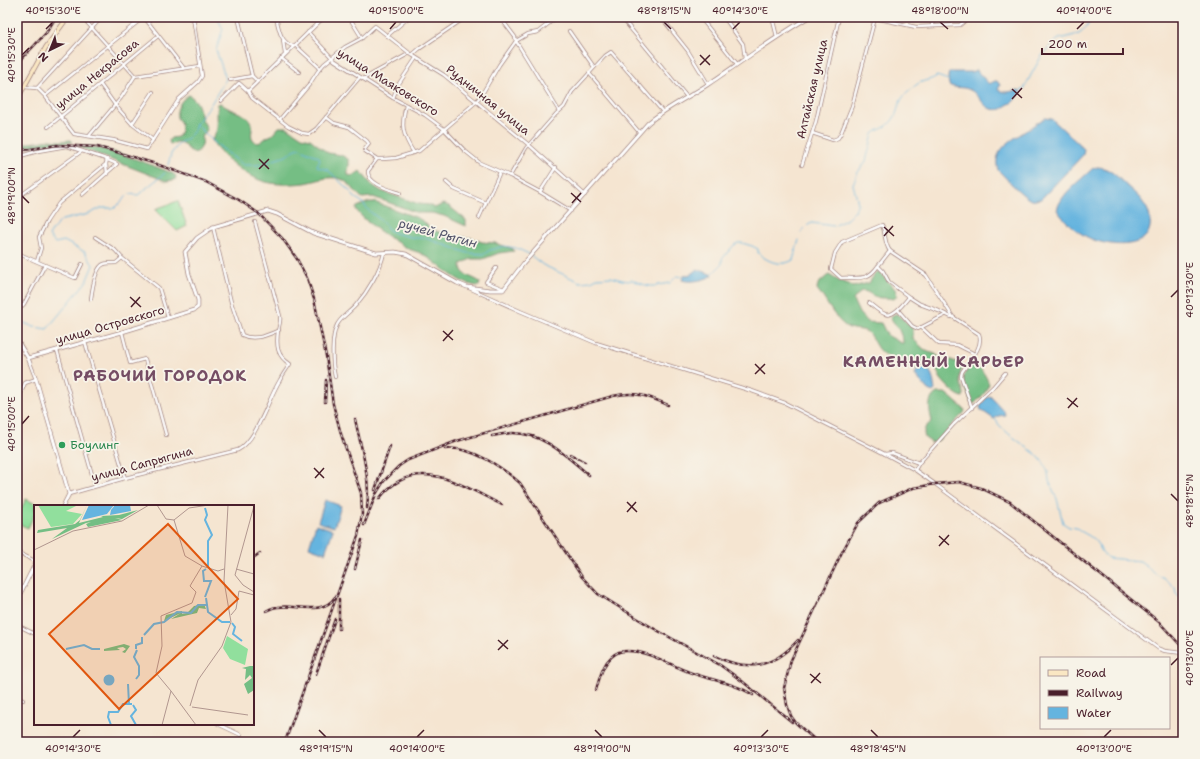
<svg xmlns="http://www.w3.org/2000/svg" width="1200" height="759" font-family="'Shantell Sans',sans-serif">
	<rect width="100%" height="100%" fill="#f7f3e8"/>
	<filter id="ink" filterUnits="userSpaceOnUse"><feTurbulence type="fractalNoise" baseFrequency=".025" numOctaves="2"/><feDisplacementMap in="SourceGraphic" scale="8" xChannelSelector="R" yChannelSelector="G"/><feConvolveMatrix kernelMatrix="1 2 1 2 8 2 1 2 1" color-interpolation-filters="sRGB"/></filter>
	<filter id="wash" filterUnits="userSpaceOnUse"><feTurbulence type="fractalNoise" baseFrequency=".012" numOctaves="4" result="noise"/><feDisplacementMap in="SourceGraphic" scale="16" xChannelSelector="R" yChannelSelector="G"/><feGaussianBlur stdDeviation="0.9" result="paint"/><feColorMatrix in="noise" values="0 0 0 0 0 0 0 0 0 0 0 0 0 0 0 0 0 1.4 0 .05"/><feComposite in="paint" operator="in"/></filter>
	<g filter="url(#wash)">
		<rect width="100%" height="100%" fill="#f5e5d1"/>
		<g fill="#91df9d" stroke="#6e7f64">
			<path d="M178,201L187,226L177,231L155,209Z"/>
			<path d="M26,499L39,506H35V513L28,528L17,523V517Z"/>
		</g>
		<g fill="#74be84" stroke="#5f6e58">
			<path d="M189,95C201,103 198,110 203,121C205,124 206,127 207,130L201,137C203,141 203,145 200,149C194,158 187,147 182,143C180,142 178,142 176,142L173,144H170L169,141L171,138L178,137C181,133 182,127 180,122C179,120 177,119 177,117C175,109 182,98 189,95Z"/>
			<path d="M220,103C222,104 225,107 228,108C236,113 244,112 250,121C256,129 246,136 257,143L261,142L267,137L272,135L279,127H287L302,137L310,139L328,153L341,155L348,159C351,164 347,169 348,175L353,176L360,171L372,185L381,191L419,204L430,205L435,208L443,204L449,206L466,220V226L444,216L432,213H418L373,197L362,198C355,192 350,183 341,179C328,175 318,181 305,183C294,184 282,185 271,183C249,180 224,159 212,141C213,136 216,134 217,128C218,120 216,112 218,104Z"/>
			<path d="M50,140L61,141L71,140L73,142L30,146L17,149V145Z"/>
			<path d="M79,147C97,142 153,166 172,173L176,176L175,180L166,181Z"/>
			<path d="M369,202H374L418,218L424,222L431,229L449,236L472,238L482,242L495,243L513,249L514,251L499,253L483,259H471L461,264C460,276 472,276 480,282L479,286C458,285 441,265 424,255C418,251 412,251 407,248C394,241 362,221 356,209L357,207Z"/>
			<path d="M876,272L880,273L895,289L897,295L894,299H893C887,297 882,299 876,297C870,295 869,291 861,291L853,300L859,313L867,322L881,323L887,335L901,343H903V340L899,330L890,317L895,314H897L913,328V339L926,351L935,354L942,359L951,360L962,364L963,367C957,379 961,382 964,394L963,397C956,396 946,385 941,379C938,374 936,366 930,364C926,362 917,369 912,370C909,368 907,364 904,362C897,357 887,358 881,352C875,347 872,336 867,332C861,328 854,331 847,327C835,320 826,300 817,289L818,284L827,276L829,275L839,281L849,284L853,287L869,283Z"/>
			<path d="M971,365C980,364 986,376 989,384L984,394L974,404L971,402C967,388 957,377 971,365Z"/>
			<path d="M937,393H945L948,395L965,410L964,413L955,422L937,442L932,443L925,438C922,428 926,427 932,421C929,410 927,399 937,393Z"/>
		</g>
		<g fill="#65b4df" stroke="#586a85">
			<path d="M976,70L989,84L995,81H997L1000,85L998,90C1005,94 1012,91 1019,90L1020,93L1013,102L1007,105L1002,109C982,113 984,97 970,90C963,86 955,89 949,85L948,77L949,72H971Z"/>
			<path d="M1045,118L1052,119L1084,149L1083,155L1041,199C1037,199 1035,201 1031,200C1023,197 1005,177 998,170C992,151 1010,141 1024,132C1031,127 1038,122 1045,118Z"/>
			<path d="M1097,167C1110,167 1118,178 1127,186C1133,192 1140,197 1144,204C1149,210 1151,219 1150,227C1146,251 1106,246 1089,238C1077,232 1065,222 1057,210C1061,193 1080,181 1092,169Z"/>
			<path d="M697,269L713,275C706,280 690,283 682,280L684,276L691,274Z"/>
			<path d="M924,367C934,371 933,382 935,390L933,392L928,390L915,375L916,372Z"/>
			<path d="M990,396L1004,411L1005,415L998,416L994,419L981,410L980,406L986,398Z"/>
			<path d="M325,500L341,506L334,527L318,522Z"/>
			<path d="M316,524L333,530L325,553L309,547Z"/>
		</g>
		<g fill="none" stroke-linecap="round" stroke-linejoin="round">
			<g stroke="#65b4df" stroke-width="1">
				<path d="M1018,92L1024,89L1031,75L1041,57L1054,42L1059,39L1079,34L1085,29L1093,17"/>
				<path d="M196,124L214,142L243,165H258L286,156L294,150L299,148L319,157L320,160L317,165L318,167L328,170L351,192L354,197L362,202L368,210L384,223L388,229L394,233L415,238H425L468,253L484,254L490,250L504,246L516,248L529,254L543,265L580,282L591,281L597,278L611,277L622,280L628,281L632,280C637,282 648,287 654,286C659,285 664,284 670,283L677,276L682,277"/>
				<path d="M168,165L171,154L179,143L187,139L194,131L196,124L209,107L226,79L216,50L223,29L217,17"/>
				<path d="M801,232L808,225L812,223L834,226L847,219L855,211L858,203L853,184L858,172L866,161L873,134C879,128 884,130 891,122C900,112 896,102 907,93C911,90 915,85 919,83C925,80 932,80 937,76L948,80"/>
				<path d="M712,274L722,264V259L734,245L738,243H742L752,246L758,249V253C768,262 781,267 793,260L799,240"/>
				<path d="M17,320L34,327L47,329L86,282L93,265L85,252L64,241L55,243L49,236L54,228L62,220L89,214L101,208H115L129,194L138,195L165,173"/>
				<path d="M995,419L1000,426L1009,434L1037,455L1043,462L1048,472L1049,481L1057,499L1063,523L1069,527L1077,528C1083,534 1091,535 1096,542C1100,547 1102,554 1108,558L1140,561L1147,566L1150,570L1157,575L1168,581L1175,588L1176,594L1183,597"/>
			</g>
		</g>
	</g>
	<g filter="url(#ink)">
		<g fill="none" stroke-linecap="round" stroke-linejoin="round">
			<defs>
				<g id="minor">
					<path d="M82,17L135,76L200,66"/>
					<path d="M144,17L183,67"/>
					<path d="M238,17L252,76L257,81"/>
					<path d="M276,17C279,29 280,42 293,46"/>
					<path d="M349,17L362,38"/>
					<path d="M500,17L515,37L516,41L559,111"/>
					<path d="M621,17L687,97"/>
					<path d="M661,17L688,51L708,84"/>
					<path d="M700,17L737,64"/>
					<path d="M724,17L743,44L745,59"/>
					<path d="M772,17L777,37"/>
					<path d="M870,17L916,27L960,25L969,17"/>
					<path d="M932,25L934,17"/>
					<path d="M569,31L594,67"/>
					<path d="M308,32L334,60L393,98L425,115L444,129L465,151L480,163L510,176L540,192L571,211"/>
					<path d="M387,36L409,17"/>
					<path d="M283,40L285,54"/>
					<path d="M295,45L320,68"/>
					<path d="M412,55L419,49L466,17"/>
					<path d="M281,58L299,72"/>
					<path d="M589,73L639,132"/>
					<path d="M363,79L410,53"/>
					<path d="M230,80L252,76"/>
					<path d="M100,84L115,105L132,124L153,140"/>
					<path d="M24,87L37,88L45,96L74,134L113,140L147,149L179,99L198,82L202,76L193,17"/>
					<path d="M37,88L102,17"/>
					<path d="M248,91L324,17"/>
					<path d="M45,96L144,17"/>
					<path d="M393,98L398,85L416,58"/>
					<path d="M221,101L239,83L248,91L252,98L288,126L302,133L309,134L316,129L360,77"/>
					<path d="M406,105C401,125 402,135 414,153"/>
					<path d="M326,117L334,123L349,127L367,141L369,144L365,149V151L377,159H382L396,158L419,151L476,102L482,94L499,65L516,41L528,34L538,32L557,17"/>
					<path d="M280,119L309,85L318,71L324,64L345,47L362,38L375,26L412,55L444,75L529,145L585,195"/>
					<path d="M132,124L153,92"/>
					<path d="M48,127L158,36"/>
					<path d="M812,133L833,140L838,138L841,133L852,106L875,18"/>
					<path d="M89,136L121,98L135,76"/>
					<path d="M17,157L38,151L67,146L103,158L117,164L82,195"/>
					<path d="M377,159L368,171C367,184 391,190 400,193"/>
					<path d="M106,164L107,174"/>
					<path d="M802,165L816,121L839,17"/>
					<path d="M510,176L526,148L556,114L564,107L572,92L605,56L611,52L663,112"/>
					<path d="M446,182L454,189L486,203"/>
					<path d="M540,192L556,167"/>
					<path d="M17,198L82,151"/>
					<path d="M479,218L500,172"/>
					<path d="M213,227L231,302L242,335C253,341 269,335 279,330"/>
					<path d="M95,237L115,250L122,258L159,288L168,318"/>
					<path d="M890,251L878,266L883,271L889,282L909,297L920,304L939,311L951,317"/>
					<path d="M17,253L75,278L82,264"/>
					<path d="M37,261L41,248L39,237L47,221L59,203L106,164L107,159"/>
					<path d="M878,266C867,282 858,277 841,278L831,269L835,253L842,242L882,225C886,233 884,244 890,251L926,275L953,317L979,334C984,347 969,361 962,372L961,376L972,408"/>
					<path d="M496,268L486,282L504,289"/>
					<path d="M469,288L520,311L596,343L752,391L785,403L885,454L915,470L935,484L1159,649L1165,651L1183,653"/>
					<path d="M91,299C92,291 95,267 104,264C107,263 113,263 116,263L122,258"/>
					<path d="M869,303C874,307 879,312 885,314C893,318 904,303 909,297"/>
					<path d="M17,308L21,307L24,304L45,265"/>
					<path d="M898,310L912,326L918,329L945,315"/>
					<path d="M921,327L939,344L957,345L971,352L974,354"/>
					<path d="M122,332L130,363L145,359L166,435"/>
					<path d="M85,342L125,478"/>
					<path d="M57,350L95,485"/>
					<path d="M335,377C332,364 331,337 337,325C341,317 350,312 356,305C368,291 380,271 384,253"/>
					<path d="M17,403L25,383L36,379"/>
					<path d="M885,454L892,453L919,463"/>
					<path d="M915,470L919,463L954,424L993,387L1005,373"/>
					<path d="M69,494L125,478L238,450C257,440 268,399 280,380C283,374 287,369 290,364C277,356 276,346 278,331C279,325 281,322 280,316L255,222"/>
					<path d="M17,552L35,561"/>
					<path d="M17,625L35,634"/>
					<path d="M17,697L23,700"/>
					<path d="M218,724L241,735"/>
				</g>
				<g id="tertiary">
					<path d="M17,340L28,358L36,379L69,494L63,506"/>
					<path d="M28,358L122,332L194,310L198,307V300L189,274L185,252L197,238L213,227L268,211L277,214L313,233L376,253L395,252L406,254L457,283L467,287L490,290H503L523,264L648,123C666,108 687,98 707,85C741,62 774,38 809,17"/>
					<path d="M17,600L35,564"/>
				</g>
				<path id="secondary" d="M17,100L46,47L68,17"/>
			</defs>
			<use href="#minor" stroke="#a0827e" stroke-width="4"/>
			<use href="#tertiary" stroke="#a0827e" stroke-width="4.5"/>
			<use href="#secondary" stroke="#a0827e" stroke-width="5"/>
			<use href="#minor" stroke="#fff" stroke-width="2.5"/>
			<use href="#tertiary" stroke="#fff" stroke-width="3"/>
			<use href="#secondary" stroke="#fae7c3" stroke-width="3.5"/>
			<defs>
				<g id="rail">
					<path d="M17,64L46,33L56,17"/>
					<path d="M17,151L57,145L97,147L113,151L156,164L206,182L239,200L258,213L282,238L297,259L307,278L314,299L326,356L333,404L341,434L361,493L362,514L358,536L285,742"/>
					<path d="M325,402L326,380"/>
					<path d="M355,419C361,448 371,478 367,508"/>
					<path d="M492,436C499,435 506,433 513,433C544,433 567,457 589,475"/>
					<path d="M445,449C469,445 502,467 520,483L582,577L598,594L653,628L720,665L742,681L792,722"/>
					<path d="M570,454L585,462"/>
					<path d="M375,490L390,446"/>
					<path d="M379,499C415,452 461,485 502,505"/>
					<path d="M364,525L376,494L384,481L399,466L408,460L457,441L613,396C635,391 648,396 668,405"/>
					<path d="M253,558L260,553"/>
					<path d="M355,569L362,540"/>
					<path d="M266,611C270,609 273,607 278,607C296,604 323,616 335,597"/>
					<path d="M339,629V599"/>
					<path d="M714,656C748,672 773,668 798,640"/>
					<path d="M316,674L335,619"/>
					<path d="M596,690C600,676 604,658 619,652C625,650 632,651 638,652C656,655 672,666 689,672C710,680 735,683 753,695"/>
					<path d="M815,740L796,723L791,716L787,705L784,688L791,660L841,554L858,523L879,503L913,488L935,484L959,482L981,488L1010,502L1159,622L1183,648"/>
				</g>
			</defs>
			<use href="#rail" stroke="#4a1f2b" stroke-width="2.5"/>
			<use href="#rail" stroke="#f7f3e8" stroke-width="1" stroke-dasharray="3" stroke-linecap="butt"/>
		</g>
	</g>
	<path fill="none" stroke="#4a1f2b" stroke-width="1.5" d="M664,22L671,29M940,22L948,29M46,29L53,22M390,29L396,22M733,29L740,22M1077,29L1084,22M22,55L29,48M700,55L710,65M700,65L710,55M1012,89L1022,98M1012,99L1022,88M259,159L269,169M259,169L269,159M571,193L581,202M22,196L29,203M572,203L581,193M884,227L894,236M884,236L893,226M130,297L141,307M1171,297L1178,290M131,307L140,297M443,331L453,340M443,341L453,330M755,364L765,374M755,374L765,364M1067,398L1078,407M1068,408L1077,398M22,424L29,416M314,468L324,478M315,478L324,468M1171,494L1178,501M627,502L637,512M627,512L636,502M939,536L949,545M939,546L949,535M498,640L508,649M498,650L508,640M1171,665L1178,658M810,674L821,683M811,683L820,673M319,730L326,737M595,730L602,737M871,730L878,737M73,737L80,730M417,737L424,730M761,737L768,730M1104,737L1111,730"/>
	<circle fill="#2e9e5b" stroke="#f7f3e8" stroke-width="1.5" cx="62" cy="445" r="4"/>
	<g text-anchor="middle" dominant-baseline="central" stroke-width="3.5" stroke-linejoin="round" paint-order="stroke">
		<g font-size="12" fill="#4a1f2b" stroke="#f7f3e8">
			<text transform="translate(97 74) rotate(-39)">улица Некрасова</text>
			<text transform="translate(388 82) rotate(32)">улица Маяковского</text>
			<text transform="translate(812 89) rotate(-77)">Алтайская улица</text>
			<text transform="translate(488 100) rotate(39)">Рудничная улица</text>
			<text transform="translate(110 325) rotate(-16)">улица Островского</text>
			<text transform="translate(142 464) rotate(-15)">улица Сапрыгина</text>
		</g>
		<g font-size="12" fill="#27864d" stroke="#f7f3e8" text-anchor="start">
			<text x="70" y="445">Боулинг</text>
		</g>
		<g font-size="13" font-style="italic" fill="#53536a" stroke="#f7f3e8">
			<text transform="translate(438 233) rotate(15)">ручей Рыгин</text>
		</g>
		<g font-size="16" font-weight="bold" letter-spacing="1" fill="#754d64" stroke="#f7f3e8">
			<text x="934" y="361">КАМЕННЫЙ КАРЬЕР</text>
			<text x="160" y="375">РАБОЧИЙ ГОРОДОК</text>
		</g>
	</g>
	<g transform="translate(34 505)">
		<rect width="220" height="220" fill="#f5e5d1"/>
		<path d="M4,0H44L32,6L48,9L39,19L17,22ZM193,131L214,144L211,160L196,154L189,143Z" fill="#91df9d"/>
		<path d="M53,0L45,18L69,12L67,11L85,10L104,5L88,14L81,13L88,15L54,22L52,19L57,17L52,18L18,34L33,23L3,28L4,25L41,19L46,15ZM170,99L172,104L165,103L163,108L137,114L147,108L130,116L132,110L148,106V109L153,108L160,101ZM90,139L96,141L91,148L88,147L92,144L89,142L83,143L86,145L70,146V144ZM216,161H220V185L214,189L210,179L218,173L216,170L211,175L212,164L208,163Z" fill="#74be84"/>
		<path d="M55,0H80L73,9L48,15ZM81,0H96L97,6L76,10L77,5ZM69.5 175a5.5 5.5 0 1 1 11 0a5.5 5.5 0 1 1-11 0Z" fill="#65b4df"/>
		<path fill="none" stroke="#65b4df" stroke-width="2" d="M171,3L173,10L171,15L178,30L174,36V61M171,92L177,76H170L169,66L172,64M172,93L174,107L188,117H196M198,118L201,122L199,129L208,136M110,130L120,119L130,117L143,107L157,108L164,100H173M32,144L50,140L58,144H66M102,144V140L108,138V132M102,174L105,170V161L100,152L103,145M94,179L95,199M99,200L102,205L97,211L102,220M77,220L74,212L75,207H84L89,199H98"/>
		<path fill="none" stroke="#b1968f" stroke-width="1" d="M123,0L132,14L140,15M220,1L201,70L209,80L220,87M140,15L151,51L168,61L184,66L190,64M140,15L155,3L175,0M0,45L39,26L88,16L115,0M202,64L220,69M197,110L202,104L205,86L220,90M137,186L122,168L128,141L127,111L158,98L162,87L156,81L168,61M156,201L164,175L188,141L197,117L190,76L194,0M158,202L214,210M128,220L137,186L162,220"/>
		<path fill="#e0560e" fill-opacity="0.15" stroke="#e0560e" stroke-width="2" d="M134,19L204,94L85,204L15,129Z"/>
		<rect width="220" height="220" fill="none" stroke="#4a1f2b" stroke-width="2"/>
	</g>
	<rect width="1200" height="759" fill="none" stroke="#f7f3e8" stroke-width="44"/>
	<rect x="1040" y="657" width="130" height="72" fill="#f7f3e8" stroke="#b29e9c"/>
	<rect x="1048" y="670" width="20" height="6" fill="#fae7c3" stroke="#b29e9c"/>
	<text x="1076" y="677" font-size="12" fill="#4a1f2b">Road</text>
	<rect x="1048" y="690" width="20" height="6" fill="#4a1f2b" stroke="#b29e9c"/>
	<text x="1076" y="697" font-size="12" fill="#4a1f2b">Railway</text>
	<rect x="1048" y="707" width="20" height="12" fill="#65b4df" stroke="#b29e9c"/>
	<text x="1076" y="717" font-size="12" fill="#4a1f2b">Water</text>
	<g transform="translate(50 50) rotate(223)" stroke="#f7f3e8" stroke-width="3" paint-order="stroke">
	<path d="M0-3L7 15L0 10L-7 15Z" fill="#4a1f2b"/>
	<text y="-6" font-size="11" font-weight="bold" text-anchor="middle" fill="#4a1f2b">N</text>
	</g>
	<path d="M1042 48v6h81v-6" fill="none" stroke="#4a1f2b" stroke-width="2"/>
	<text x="1048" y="48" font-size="12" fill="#4a1f2b" stroke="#f7f3e8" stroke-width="3" paint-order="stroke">200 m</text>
	<rect x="22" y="22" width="1156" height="715" fill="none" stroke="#4a1f2b" stroke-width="1.5"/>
	<g font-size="10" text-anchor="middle" fill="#4a1f2b">
		<text x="53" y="14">40°15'30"E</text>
		<text x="396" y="14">40°15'00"E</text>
		<text x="664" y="14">48°18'15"N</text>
		<text x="740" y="14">40°14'30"E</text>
		<text x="940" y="14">48°18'00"N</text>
		<text x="1084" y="14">40°14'00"E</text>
		<text transform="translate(11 55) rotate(-90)" y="4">40°15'30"E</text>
		<text transform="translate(11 196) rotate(-90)" y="4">48°19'00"N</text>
		<text transform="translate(1189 290) rotate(-90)" y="4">40°13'30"E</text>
		<text transform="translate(11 424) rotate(-90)" y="4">40°15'00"E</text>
		<text transform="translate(1189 501) rotate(-90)" y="4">48°18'15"N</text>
		<text transform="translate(1189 658) rotate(-90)" y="4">40°13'00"E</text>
		<text x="73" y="752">40°14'30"E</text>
		<text x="326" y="752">48°19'15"N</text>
		<text x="417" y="752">40°14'00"E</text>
		<text x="602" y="752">48°19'00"N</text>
		<text x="761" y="752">40°13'30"E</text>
		<text x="878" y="752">48°18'45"N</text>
		<text x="1104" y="752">40°13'00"E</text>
	</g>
</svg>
